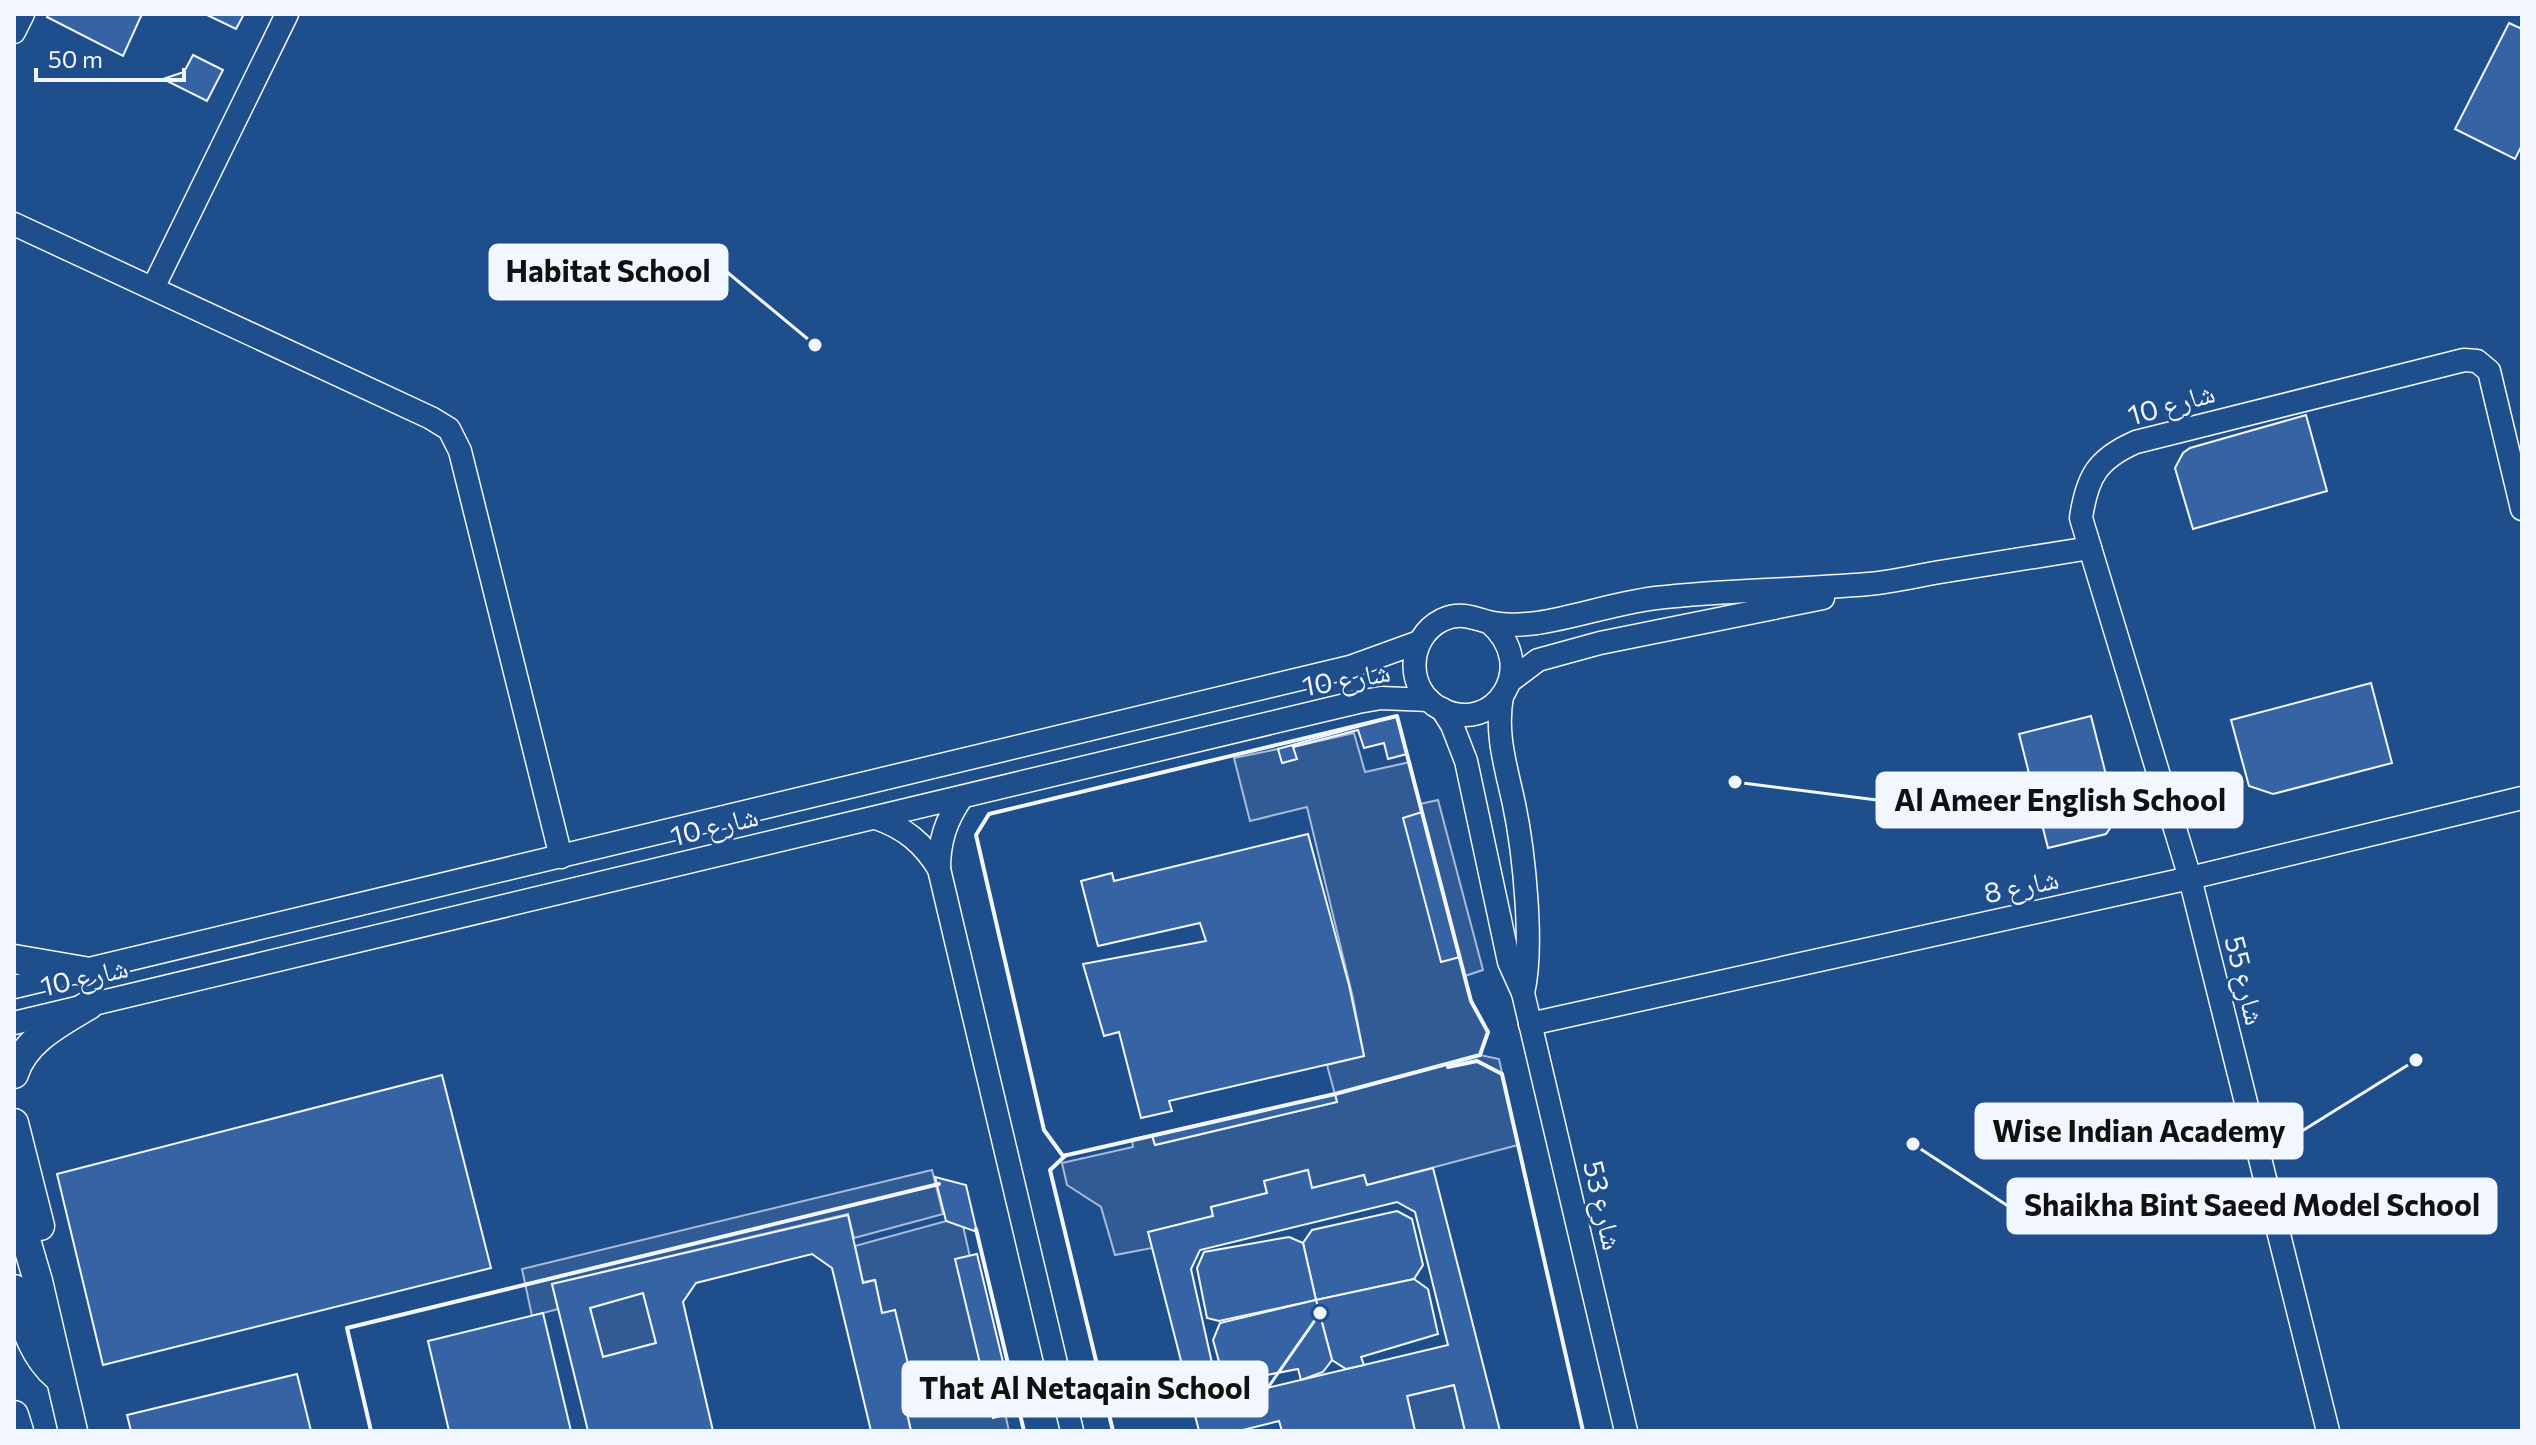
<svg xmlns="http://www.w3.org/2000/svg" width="2536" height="1445" font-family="Commissioner,'Noto Naskh Arabic',sans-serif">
	<rect width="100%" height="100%" fill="#1f4e8c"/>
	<g fill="#305b95" stroke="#a8bbd7" stroke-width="2">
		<path d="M1354,733L1365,772L1410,762L1420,804L1438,800L1483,970L1465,976L1471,1001L1488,1032L1480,1055L1499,1059L1518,1145L1367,1185L1364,1175L1312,1188L1307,1170L1264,1181L1267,1193L1211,1207L1213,1216L1149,1232L1152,1248L1115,1255L1101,1207L1067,1185L1062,1163L1133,1147L1132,1139L1152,1135L1155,1145L1337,1102L1327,1065L1364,1056L1353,998L1307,807L1250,821L1234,758L1278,749L1283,763L1296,759L1293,747Z"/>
		<path d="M932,1170L943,1214L854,1238L848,1214L552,1284L558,1309L532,1316L522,1269Z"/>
		<path d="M961,1217L1009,1431H911L903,1396L915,1393L882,1313L875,1280L863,1282L855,1246Z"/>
		<path d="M643,1293L656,1343L603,1357L590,1308Z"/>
		<path d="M1454,1385L1465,1431H1415L1407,1396Z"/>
	</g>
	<g fill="#3563a3" stroke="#f2f6ff" stroke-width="2" fill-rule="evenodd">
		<path d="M49,14H142L123,56L47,17Z"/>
		<path d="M205,14H244L236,29Z"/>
		<path d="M2509,23L2522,29V145L2515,159L2455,129Z"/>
		<path d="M193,55L223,70L207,101L163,79L184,72Z"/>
		<path d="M2306,415L2327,491L2193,529L2175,468L2183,453L2190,448Z"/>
		<path d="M2371,683L2392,763L2273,794L2249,786L2231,720Z"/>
		<path d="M1397,716L1407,754L1388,759L1384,743L1364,748L1358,730L1293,747L1297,759L1282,763L1278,749Z"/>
		<path d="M2091,716L2117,818L2106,834L2048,848L2019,734Z"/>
		<path d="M1422,812L1460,957L1441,962L1403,818Z"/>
		<path d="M1308,834L1349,985L1364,1056L1169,1101L1172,1111L1141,1118L1119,1032L1104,1036L1083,964L1206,941L1200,923L1098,946L1081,881L1112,873L1114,881Z"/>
		<path d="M442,1075L491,1268L103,1365L57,1174Z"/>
		<path d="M1335,1094L1337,1102L1155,1145L1152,1135Z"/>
		<path d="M1433,1168L1500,1431H1465L1454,1385L1407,1396L1415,1431H1282L1279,1421L1239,1431H1199L1148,1232L1213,1216L1211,1207L1267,1193L1264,1181L1308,1170L1312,1188L1364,1175L1367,1185ZM1397,1202L1415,1212L1448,1345L1220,1399L1191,1269L1200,1250Z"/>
		<path d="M935,1177L966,1185L977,1232L946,1221Z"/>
		<path d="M1397,1211L1412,1219L1423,1265L1414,1279L1316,1300L1303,1243L1312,1230Z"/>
		<path d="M848,1215L863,1283L875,1280L882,1313L895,1310L915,1393L903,1396L911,1431H871L832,1268L812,1254L696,1283L683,1302L713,1431H588L552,1284ZM643,1293L656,1343L603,1357L590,1308Z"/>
		<path d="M1289,1237L1303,1243L1316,1300L1219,1321L1207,1318L1197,1268L1204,1252Z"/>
		<path d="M977,1254L1015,1412L993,1418L955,1259Z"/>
		<path d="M1414,1279L1428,1289L1438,1334L1361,1357L1364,1365L1346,1369L1332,1360L1316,1300Z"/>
		<path d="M1316,1300L1332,1360L1323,1372L1301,1380L1298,1369L1225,1383L1213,1340L1220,1323Z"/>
		<path d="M543,1313L571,1431H449L428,1341Z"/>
		<path d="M297,1374L311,1431H131L127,1415Z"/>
	</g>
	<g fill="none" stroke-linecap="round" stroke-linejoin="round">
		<defs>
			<g id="minor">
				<path d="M14,32L23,14"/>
				<path d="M14,224L431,418L449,429L460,451L561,857"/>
				<path d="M153,288L287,14"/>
				<path d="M1489,622C1541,666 1494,736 1441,709C1405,691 1406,638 1442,620C1459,612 1472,617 1488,622C1504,626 1521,625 1537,623C1577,617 1615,603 1656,598C1726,590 1798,590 1868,584C1892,582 1916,576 1940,572C1990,564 2040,556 2090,548"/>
				<path d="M1510,681L1538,660L1600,643L1823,598"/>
				<path d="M1502,696C1495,734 1506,767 1514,804C1524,852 1534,947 1523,993"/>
				<path d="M1442,709L1452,725L1466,761L1509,962L1523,993L1626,1431"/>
				<path d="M962,797C946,820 939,841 939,869L1072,1431"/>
				<path d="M876,818C905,828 923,843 939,869"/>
				<path d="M14,987L1350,667L1419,642"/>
				<path d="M14,1023L1358,702L1381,698L1429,700"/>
				<path d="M1530,1024L2190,878L2522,798"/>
				<path d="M2328,1431L2190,878L2081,518C2087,477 2097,459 2136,442L2464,360L2477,361L2489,371L2522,509"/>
			</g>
			<g id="major">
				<path d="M14,959L84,971"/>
				<path d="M14,1074C24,1040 61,1022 89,1005"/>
				<path d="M14,1123L40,1226"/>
				<path d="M14,1199L38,1281L73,1431"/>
				<path d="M14,1289C24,1321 31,1354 57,1376"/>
				<path d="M14,1415L19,1431"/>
			</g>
		</defs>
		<use href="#minor" stroke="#f2f6ff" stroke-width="25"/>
		<use href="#major" stroke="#f2f6ff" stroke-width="31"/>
		<use href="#minor" stroke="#1f4e8c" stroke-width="22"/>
		<use href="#major" stroke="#1f4e8c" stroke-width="28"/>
		<g stroke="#f2f6ff" stroke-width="4">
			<path d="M1397,716L1471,1001L1488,1032L1480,1055L1335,1094L1063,1156L1044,1130L976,835L989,814Z"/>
			<path d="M1448,1067L1477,1061L1502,1074L1583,1431"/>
			<path d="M1066,1155L1050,1170L1113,1431"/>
			<path d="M976,1229L1024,1431"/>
			<path d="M371,1431L347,1328L939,1184"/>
		</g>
	</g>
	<g text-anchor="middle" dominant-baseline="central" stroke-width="6" stroke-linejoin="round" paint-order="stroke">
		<g font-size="28" fill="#f2f6ff" stroke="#1f4e8c">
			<text transform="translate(2171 403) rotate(-16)">شارع 10</text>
			<text transform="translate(1346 678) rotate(-10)">شارع 10</text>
			<text transform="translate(714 825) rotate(-14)">شارع 10</text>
			<text transform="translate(2021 885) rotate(-12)">شارع 8</text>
			<text transform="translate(84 976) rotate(-13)">شارع 10</text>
			<text transform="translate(2246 980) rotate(76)">شارع 55</text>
			<text transform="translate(1604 1205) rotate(77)">شارع 53</text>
		</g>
	</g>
	<path fill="none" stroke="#f2f6ff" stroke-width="3" d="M815 345L727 272M1735 782L1877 800M2416 1060L2302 1131M1913 1144L2008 1206M1320 1313L1267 1389"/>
	<g fill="#f2f6ff" stroke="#1f4e8c" stroke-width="3">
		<circle cx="815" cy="345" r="8"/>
		<circle cx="1735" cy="782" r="8"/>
		<circle cx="2416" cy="1060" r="8"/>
		<circle cx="1913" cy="1144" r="8"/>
		<circle cx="1320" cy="1313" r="8"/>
	</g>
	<g fill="#f2f6ff" stroke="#f2f6ff" stroke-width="3">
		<rect x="490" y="245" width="237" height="54" rx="8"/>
		<rect x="1877" y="773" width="365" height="54" rx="8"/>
		<rect x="1976" y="1104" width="326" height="54" rx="8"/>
		<rect x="2008" y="1179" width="488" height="54" rx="8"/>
		<rect x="903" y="1362" width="364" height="54" rx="8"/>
	</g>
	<g font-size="30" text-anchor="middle" font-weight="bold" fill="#111">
		<text x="608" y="282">Habitat School</text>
		<text x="2060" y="811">Al Ameer English School</text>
		<text x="2139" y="1142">Wise Indian Academy</text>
		<text x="2252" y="1216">Shaikha Bint Saeed Model School</text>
		<text x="1085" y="1399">That Al Netaqain School</text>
	</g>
	<rect width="2536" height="1445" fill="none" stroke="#f2f6ff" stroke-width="32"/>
	<path d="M36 68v12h148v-12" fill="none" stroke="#f2f6ff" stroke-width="4"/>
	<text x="48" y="68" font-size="24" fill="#f2f6ff" stroke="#1f4e8c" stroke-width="6" paint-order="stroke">50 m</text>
</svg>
